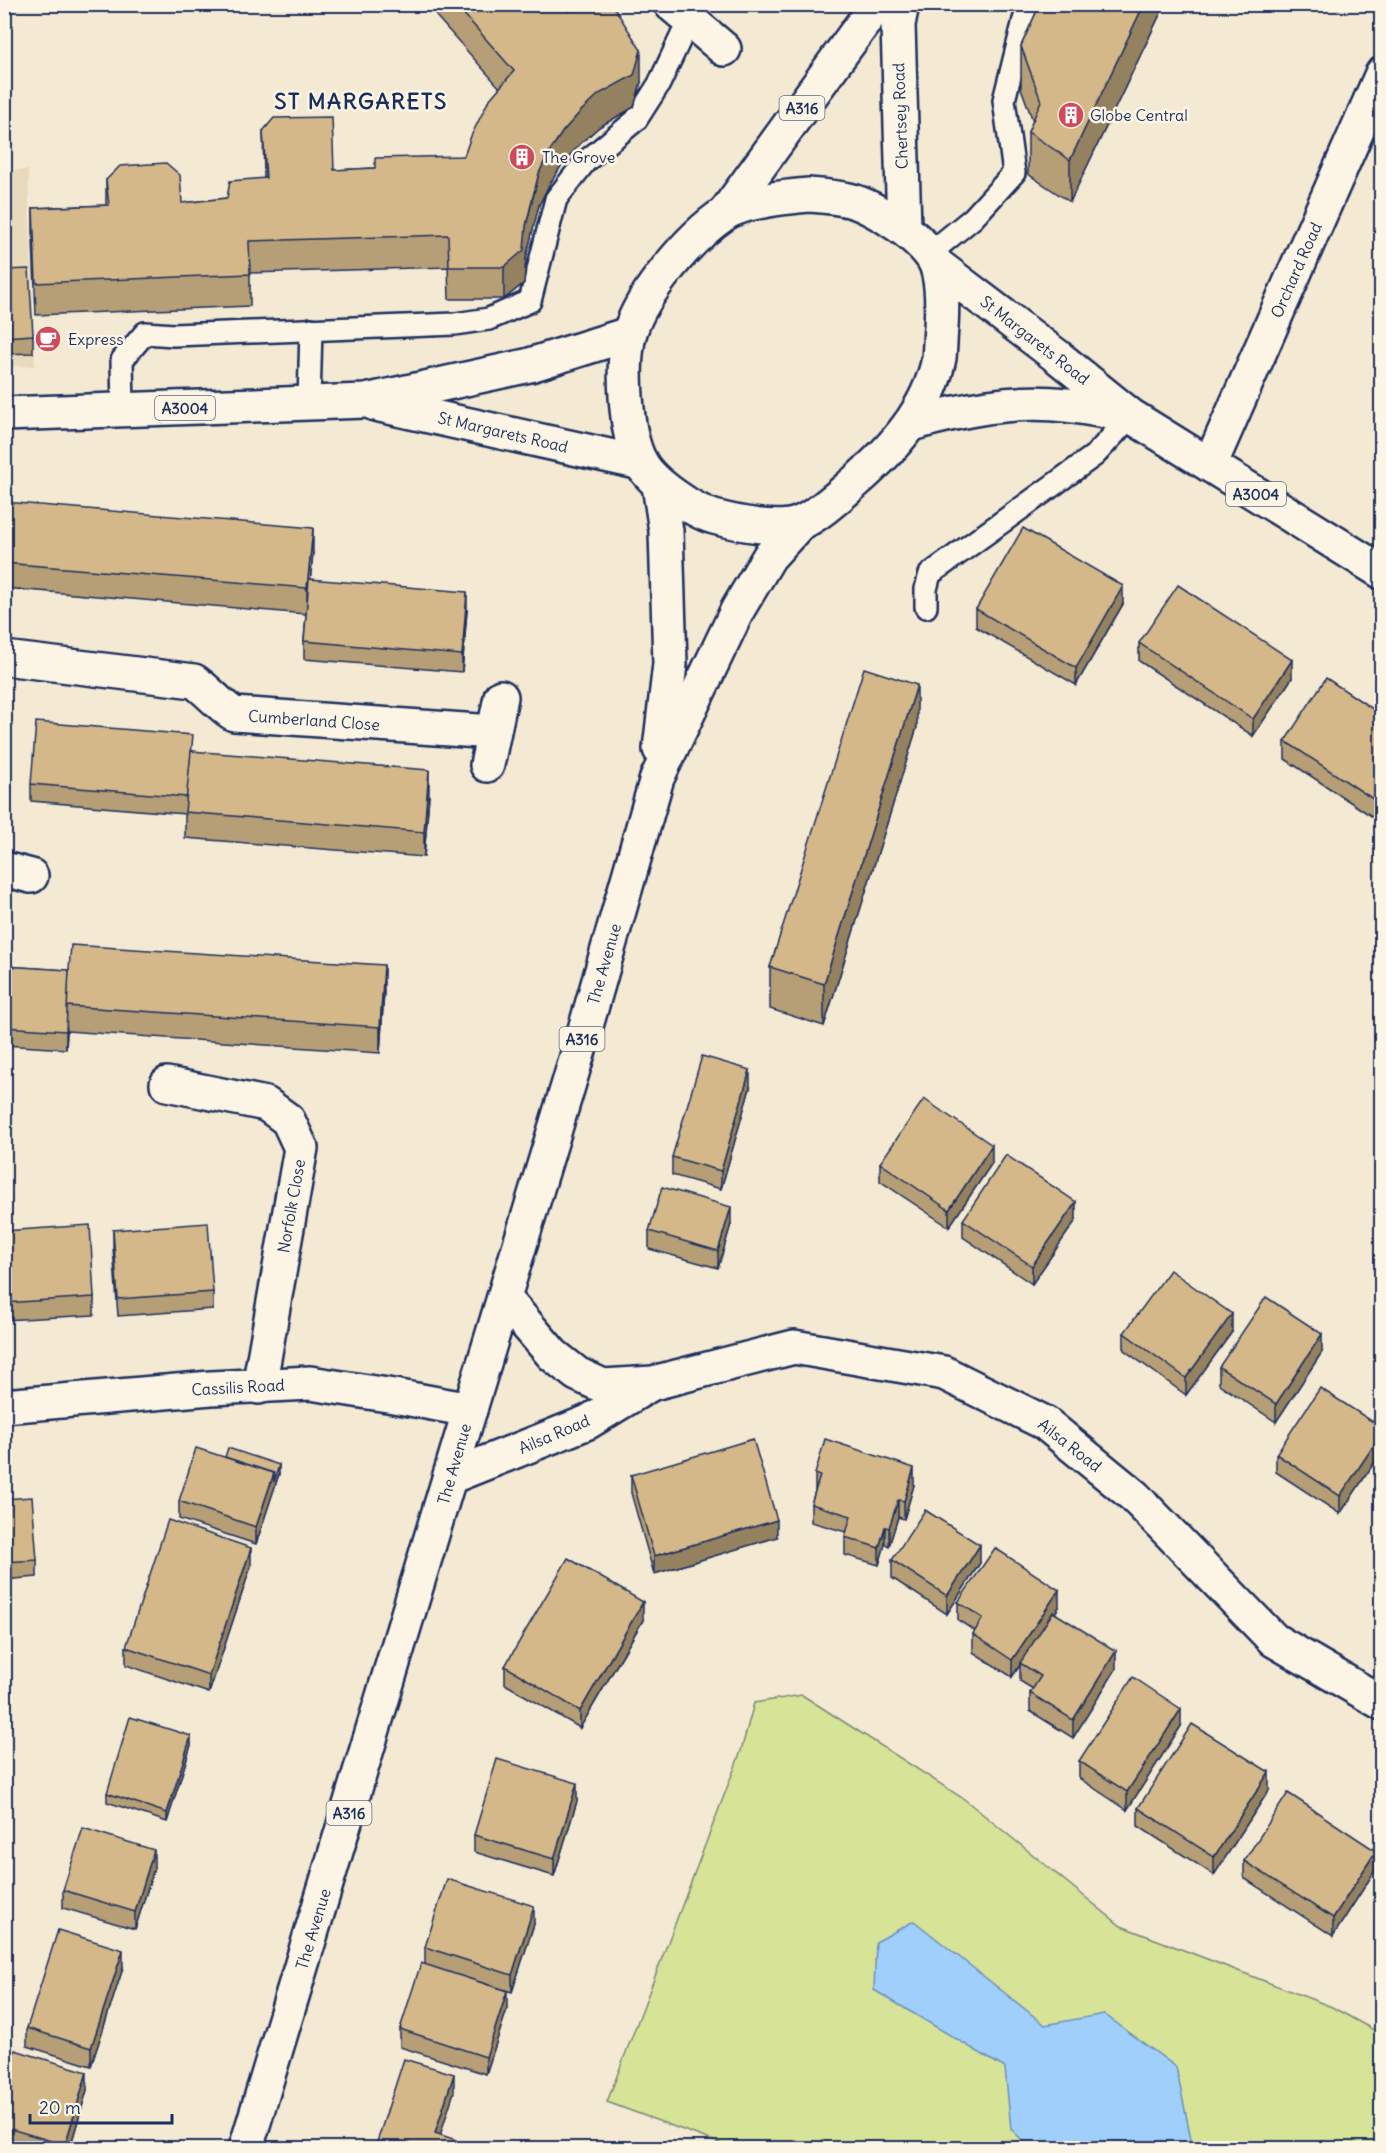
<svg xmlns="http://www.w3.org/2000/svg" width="1386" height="2153" font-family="Delius,sans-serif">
	<rect width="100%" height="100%" fill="#f4e9d3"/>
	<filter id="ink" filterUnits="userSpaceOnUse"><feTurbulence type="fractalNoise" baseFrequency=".0167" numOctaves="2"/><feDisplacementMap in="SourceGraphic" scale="12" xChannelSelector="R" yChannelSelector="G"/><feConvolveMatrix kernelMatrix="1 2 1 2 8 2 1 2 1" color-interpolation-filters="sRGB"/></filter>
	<g filter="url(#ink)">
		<path fill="#eadabd" d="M5,170H28L35,366L5,367Z"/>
		<path fill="#d7e396" stroke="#79897a" stroke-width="1.5" d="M802,1695L964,1799L1121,1926L1332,2007L1381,2034V2148H732L607,2102L741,1751L754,1703Z"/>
		<path fill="#a0cffc" stroke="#6b8fbd" stroke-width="1.5" d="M914,1921L1045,2025L1104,2014L1176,2067L1193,2148H1030L1011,2129L1005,2068L874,1990L876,1942Z"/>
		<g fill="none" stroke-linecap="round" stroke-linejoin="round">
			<defs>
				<g id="service">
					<path d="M929,254L973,218L1014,173L1004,100L1024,20L1031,4"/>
					<path d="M309,402L311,329"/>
					<path d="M123,411L122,360L145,333L174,335L455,324L489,319L530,301L556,199L585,162L636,120L659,84L689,20"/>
					<path d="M926,607V589L930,574L1095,455L1131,416"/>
				</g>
				<g id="minor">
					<path d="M671,4L724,49"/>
					<path d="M1210,465L1382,74"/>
					<path d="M4,658L194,681C209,691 219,705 234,714L493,732"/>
					<path d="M487,765L501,697"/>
					<path d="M4,869L31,876"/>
					<path d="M167,1084L266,1104L288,1120L301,1148L259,1387"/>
					<path d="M504,1298L553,1355L577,1374L603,1386L653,1383L794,1347L944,1373L1045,1423L1134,1496L1274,1640L1382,1703"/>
					<path d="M4,1406L211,1388L310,1383L394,1396L470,1410"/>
					<path d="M450,1477L588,1422L649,1385"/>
				</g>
				<g id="primary">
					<path d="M937,265L1058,357L1131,416L1382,572"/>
					<path d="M375,404L641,463"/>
					<path d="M4,414L365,401L530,365L629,334"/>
					<path d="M911,424C961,410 1013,399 1066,405C1087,407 1108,412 1130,416"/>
				</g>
				<g id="trunk">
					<path d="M902,4L898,25L904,228"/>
					<path d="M809,195C822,196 836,197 849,200C874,206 929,241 937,267C943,286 942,308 941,328C940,338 940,348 939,358C929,410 892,450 854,483C840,495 817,516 800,523C779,532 736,523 714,517C693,511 652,483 641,463C625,435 621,363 630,332C642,293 690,237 724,214C743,201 786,197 809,195Z"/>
					<path d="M726,212L877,4"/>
					<path d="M659,485L666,531L670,664L660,749"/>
					<path d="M246,2148L582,1040L657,778L738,609L769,557L800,523"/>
				</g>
			</defs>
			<use href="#service" stroke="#1b2f5e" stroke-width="26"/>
			<use href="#minor" stroke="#1b2f5e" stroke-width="38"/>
			<use href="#primary" stroke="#1b2f5e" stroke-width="38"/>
			<use href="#trunk" stroke="#1b2f5e" stroke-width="38"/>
			<use href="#service" stroke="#fcf5e5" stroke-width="21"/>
			<use href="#minor" stroke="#fcf5e5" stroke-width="33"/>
			<use href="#primary" stroke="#fcf5e5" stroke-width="33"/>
			<use href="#trunk" stroke="#fcf5e5" stroke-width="33"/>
		</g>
		<g fill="#b69e76" stroke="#1b2f5e" stroke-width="1.5">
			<path d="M436,4H562L568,11L641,82L634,107L599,127L581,143L563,163L549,185L539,205L532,232L526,258L524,283L504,299H449L448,267L250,273V306L36,315L33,240V208L106,205V180L182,203L227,198L264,178L263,131L334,170L375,168L464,156L500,88L436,16Z"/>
			<path d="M1040,4H1165L1070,202L1028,174V132L1033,121L1021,88V46Z"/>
			<path d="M4,270L33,335V353L4,354Z"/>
			<path d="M4,502L313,553L310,579L467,610L462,672L304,659V641L306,614L4,588Z"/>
			<path d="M1123,604L1076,685L976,627V609Z"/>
			<path d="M1139,643L1292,678L1253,736L1139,661Z"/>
			<path d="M1382,715V823L1285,759V741Z"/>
			<path d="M917,727L824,1026L770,1009V967Z"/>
			<path d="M193,751L429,795L424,857L185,838V814L31,801V784Z"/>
			<path d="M4,966L384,991L380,1053L67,1031L66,1049L4,1045Z"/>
			<path d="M750,1088L721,1189L672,1175V1157Z"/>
			<path d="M880,1163H992L949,1227L880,1181Z"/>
			<path d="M963,1220H1076L1032,1284L963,1237Z"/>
			<path d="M731,1224L718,1268L649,1249V1231Z"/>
			<path d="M113,1230L213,1292V1309L118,1316L113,1248Z"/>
			<path d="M4,1231L94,1297V1315L4,1320Z"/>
			<path d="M1232,1332L1186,1395L1124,1350V1333Z"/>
			<path d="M1322,1352L1276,1422L1219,1384V1367Z"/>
			<path d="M1382,1410V1451L1340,1514L1276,1472V1454L1373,1422Z"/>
			<path d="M279,1474L256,1544L179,1519V1501Z"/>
			<path d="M815,1474L914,1485L904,1519L898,1517L889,1546L885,1544L879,1565L845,1555V1537L846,1532L811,1522V1504L815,1491Z"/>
			<path d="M631,1475L777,1537L654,1574L631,1493Z"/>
			<path d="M4,1499L37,1560V1577L4,1580Z"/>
			<path d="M892,1560L980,1563L947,1614L892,1578Z"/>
			<path d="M251,1566L209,1693L126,1665V1647Z"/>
			<path d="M958,1602L1059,1607L1055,1613L1116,1669L1073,1738L1030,1711V1693L1033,1689L1020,1681V1665L1012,1677L973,1652V1634L975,1631L958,1620Z"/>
			<path d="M643,1620L580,1728L505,1684V1666Z"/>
			<path d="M1181,1726L1127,1810L1079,1778V1761Z"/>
			<path d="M191,1745L167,1822L107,1802V1793Z"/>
			<path d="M1269,1790L1214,1875L1138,1826V1808Z"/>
			<path d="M577,1801L554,1876L474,1852V1835Z"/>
			<path d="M1244,1861L1376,1869L1333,1936L1244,1878Z"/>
			<path d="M154,1868L135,1929L63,1908V1890Z"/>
			<path d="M1382,1911V1942L1375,1938V1920Z"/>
			<path d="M534,1924L512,1992L447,1972L507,2009L486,2074L400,2047V2029L425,1965V1947Z"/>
			<path d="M123,1968L91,2066L27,2046V2028Z"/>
			<path d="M4,2083L87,2090L70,2148H18L4,2145Z"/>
		</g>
		<g fill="#948160" stroke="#1b2f5e" stroke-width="1.5">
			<path d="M1144,4H1165L1070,202V160Z"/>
			<path d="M641,50V82L634,107L599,127L581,143L563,163L549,185L539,205L526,258L524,283L504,299V267L526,226L539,173L549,152L563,131L581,111Z"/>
			<path d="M313,528V553L307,614V588Z"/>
			<path d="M1123,586V604L1076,685V668Z"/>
			<path d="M467,592V610L462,672V655Z"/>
			<path d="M1292,660V678L1253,736V719Z"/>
			<path d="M917,685V727L824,1026V984Z"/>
			<path d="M429,770V795L424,857V832Z"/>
			<path d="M384,965V991L380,1053V1027Z"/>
			<path d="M66,1020L67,1031L66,1049Z"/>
			<path d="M750,1070V1088L721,1189V1171Z"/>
			<path d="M992,1145V1163L949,1227V1210Z"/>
			<path d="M1076,1202V1220L1032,1284V1266Z"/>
			<path d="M731,1207V1224L718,1268V1251Z"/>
			<path d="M1232,1314V1332L1186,1395V1378Z"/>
			<path d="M1322,1334V1352L1276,1422V1404Z"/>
			<path d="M1382,1433V1451L1340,1514V1496Z"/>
			<path d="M279,1465V1474L256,1544V1527L274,1473Z"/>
			<path d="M914,1468V1485L904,1519V1501Z"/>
			<path d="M898,1500V1517L889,1546V1528Z"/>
			<path d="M777,1520V1537L654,1574V1556Z"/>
			<path d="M885,1527V1544L879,1565V1548Z"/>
			<path d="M980,1545V1563L947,1614V1596Z"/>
			<path d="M251,1548V1566L209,1693V1675Z"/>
			<path d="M1059,1590V1607L1021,1664L1020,1663V1665L1012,1677V1660Z"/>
			<path d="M643,1602V1620L580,1728V1711Z"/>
			<path d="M1116,1651V1669L1073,1738V1720Z"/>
			<path d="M1181,1709V1726L1127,1810V1792Z"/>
			<path d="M191,1736V1745L167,1822V1813Z"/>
			<path d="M1269,1772V1790L1214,1875V1857Z"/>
			<path d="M577,1783V1801L554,1876V1859Z"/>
			<path d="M154,1850V1868L135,1929V1912Z"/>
			<path d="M1376,1851V1869L1333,1936V1918Z"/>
			<path d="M534,1906V1924L512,1992V1975Z"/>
			<path d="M123,1950V1968L91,2066V2048Z"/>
			<path d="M507,1991V2009L486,2074V2057Z"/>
			<path d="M87,2072V2090L70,2148H65V2145Z"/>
			<path d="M454,2074V2092L436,2148L435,2133Z"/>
		</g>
		<g fill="#d4b889" stroke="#1b2f5e" stroke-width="1.5">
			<path d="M455,4H562L568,11L581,4H612L641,50L634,75L599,94L581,111L563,131L549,152L539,173L532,200L526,226L524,250L504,267H449L448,235L249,241L250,274L36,283L33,208L109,205L106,180L120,166L166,163L180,175L182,203L227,198L230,181L266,178L263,131L274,118L332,117L334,170L375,168V158L464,156L471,136L489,100L514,71Z"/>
			<path d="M1040,4H1144L1070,160L1028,132L1041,101L1021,46Z"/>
			<path d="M29,269L33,335L4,337V270Z"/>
			<path d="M4,502L313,528L307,588L4,563Z"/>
			<path d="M1023,528L1123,586L1076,668L976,609Z"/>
			<path d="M309,579L467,592L462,655L304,641Z"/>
			<path d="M1178,585L1292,660L1253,719L1139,643Z"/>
			<path d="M864,668L917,685L824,984L770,967Z"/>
			<path d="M1326,678L1382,715V805L1285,741Z"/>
			<path d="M36,722L193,735L187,797L31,784Z"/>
			<path d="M191,751L429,770L424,832L185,812Z"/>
			<path d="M71,945L384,965L380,1027L66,1006Z"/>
			<path d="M4,966L69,970L66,1031L4,1027Z"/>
			<path d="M702,1056L750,1070L721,1171L672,1157Z"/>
			<path d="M924,1099L992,1145L949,1210L880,1163Z"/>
			<path d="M1006,1155L1076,1202L1032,1266L963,1220Z"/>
			<path d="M662,1187L731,1207L718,1251L649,1231Z"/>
			<path d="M208,1223L213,1292L118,1299L113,1230Z"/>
			<path d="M90,1225L94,1297L4,1303V1231Z"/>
			<path d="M1170,1270L1232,1314L1186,1378L1124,1333Z"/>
			<path d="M1266,1297L1322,1334L1276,1404L1219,1367Z"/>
			<path d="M1320,1388L1373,1422L1382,1410V1433L1340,1496L1276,1454Z"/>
			<path d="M753,1439L777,1520L654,1556L631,1475Z"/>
			<path d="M825,1439L914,1468L904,1501L898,1500L889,1528L885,1527L879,1548L845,1537L851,1516L811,1504L820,1476L815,1474Z"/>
			<path d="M196,1448L274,1473L256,1527L179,1501Z"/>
			<path d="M228,1448L279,1465L274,1482V1473L225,1457Z"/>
			<path d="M32,1497L37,1560L4,1562V1499Z"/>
			<path d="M925,1510L980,1545L947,1596L892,1560Z"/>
			<path d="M168,1520L251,1548L209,1675L126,1647Z"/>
			<path d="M995,1548L1059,1590L1012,1660L973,1634L983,1618L958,1602Z"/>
			<path d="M568,1558L643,1602L580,1711L505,1666Z"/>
			<path d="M1053,1612L1116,1651L1073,1720L1030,1693L1041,1676L1020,1663Z"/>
			<path d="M1133,1677L1181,1709L1127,1792L1079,1761Z"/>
			<path d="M130,1717L191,1736L167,1813L107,1793Z"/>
			<path d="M1192,1724L1269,1772L1214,1857L1138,1808Z"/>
			<path d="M497,1759L577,1783L554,1859L474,1835Z"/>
			<path d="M1288,1793L1376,1851L1333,1918L1244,1861Z"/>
			<path d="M83,1828L154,1850L135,1912L63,1890Z"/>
			<path d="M447,1879L534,1906L512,1975L425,1947Z"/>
			<path d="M1382,1911V1925L1375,1920Z"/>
			<path d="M58,1930L123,1950L91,2048L27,2028Z"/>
			<path d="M421,1963L507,1991L486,2057L400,2029Z"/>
			<path d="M15,2050L87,2072L65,2145L4,2127V2083Z"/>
			<path d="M404,2059L454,2074L435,2133L456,2140L453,2148H375Z"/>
		</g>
	</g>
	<defs>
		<symbol id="building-disc" viewBox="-11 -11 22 22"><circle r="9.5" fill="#d1495b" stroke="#fcf5e5"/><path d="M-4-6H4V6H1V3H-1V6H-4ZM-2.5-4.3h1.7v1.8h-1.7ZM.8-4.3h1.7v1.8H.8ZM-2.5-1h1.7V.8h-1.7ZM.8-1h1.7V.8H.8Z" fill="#fff"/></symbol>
		<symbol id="cafe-disc" viewBox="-11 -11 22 22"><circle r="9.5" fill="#d1495b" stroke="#fcf5e5"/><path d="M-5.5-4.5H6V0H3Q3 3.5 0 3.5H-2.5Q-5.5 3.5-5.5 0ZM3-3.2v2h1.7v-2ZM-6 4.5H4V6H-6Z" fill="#fff"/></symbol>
	</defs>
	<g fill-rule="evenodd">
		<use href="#building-disc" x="1056" y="100" width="30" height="30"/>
		<use href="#building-disc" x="507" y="142" width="30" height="30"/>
		<use href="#cafe-disc" x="33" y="324" width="30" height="30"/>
	</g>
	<g text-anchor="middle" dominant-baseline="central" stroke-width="5" stroke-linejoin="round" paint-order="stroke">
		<g fill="#fcf5e5" stroke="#5e6a86" stroke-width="1.5">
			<rect x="779.5" y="96" width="45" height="24" rx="4.5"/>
			<rect x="155" y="396" width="60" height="24" rx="4.5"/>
			<rect x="1226" y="482" width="60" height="24" rx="4.5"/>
			<rect x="559.5" y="1027" width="45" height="24" rx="4.5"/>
			<rect x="326.5" y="1801" width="45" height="24" rx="4.5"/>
		</g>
		<g font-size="15" font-weight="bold" fill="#1b2f5e">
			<text x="802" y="108">A316</text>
			<text x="185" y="408">A3004</text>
			<text x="1256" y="494">A3004</text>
			<text x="582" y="1039">A316</text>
			<text x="349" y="1813">A316</text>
		</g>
		<g font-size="16" fill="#1b2f5e" stroke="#fcf5e5" text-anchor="start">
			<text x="1090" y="115">Globe Central</text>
			<text x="542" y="157">The Grove</text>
			<text x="68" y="339">Express</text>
		</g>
		<g font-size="16" fill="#1b2f5e" stroke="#fcf5e5">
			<text transform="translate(900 116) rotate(-92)">Chertsey Road</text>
			<text transform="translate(1296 270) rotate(-66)">Orchard Road</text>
			<text transform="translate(1035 340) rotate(38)">St Margarets Road</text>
			<text transform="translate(503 432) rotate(13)">St Margarets Road</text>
			<text transform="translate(314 720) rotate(4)">Cumberland Close</text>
			<text transform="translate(604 964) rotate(-74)">The Avenue</text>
			<text transform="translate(291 1206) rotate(-80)">Norfolk Close</text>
			<text transform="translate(238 1387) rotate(-3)">Cassilis Road</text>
			<text transform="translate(554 1434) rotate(-23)">Ailsa Road</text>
			<text transform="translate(1070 1445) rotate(38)">Ailsa Road</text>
			<text transform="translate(454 1464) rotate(-74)">The Avenue</text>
			<text transform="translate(313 1929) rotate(-73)">The Avenue</text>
		</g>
		<g font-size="22" font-weight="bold" letter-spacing="1.5" fill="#1b2f5e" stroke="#fcf5e5">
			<text x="361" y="101">ST MARGARETS</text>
		</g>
	</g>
	<rect width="1386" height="2153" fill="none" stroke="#fcf5e5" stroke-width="24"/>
	<rect x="12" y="12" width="1362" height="2129" fill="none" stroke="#1b2f5e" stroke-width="2" filter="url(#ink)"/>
	<path d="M30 2114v9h142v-9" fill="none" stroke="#1b2f5e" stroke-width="3"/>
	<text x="39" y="2114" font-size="18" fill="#1b2f5e" stroke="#fcf5e5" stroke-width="4.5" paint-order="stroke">20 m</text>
</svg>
